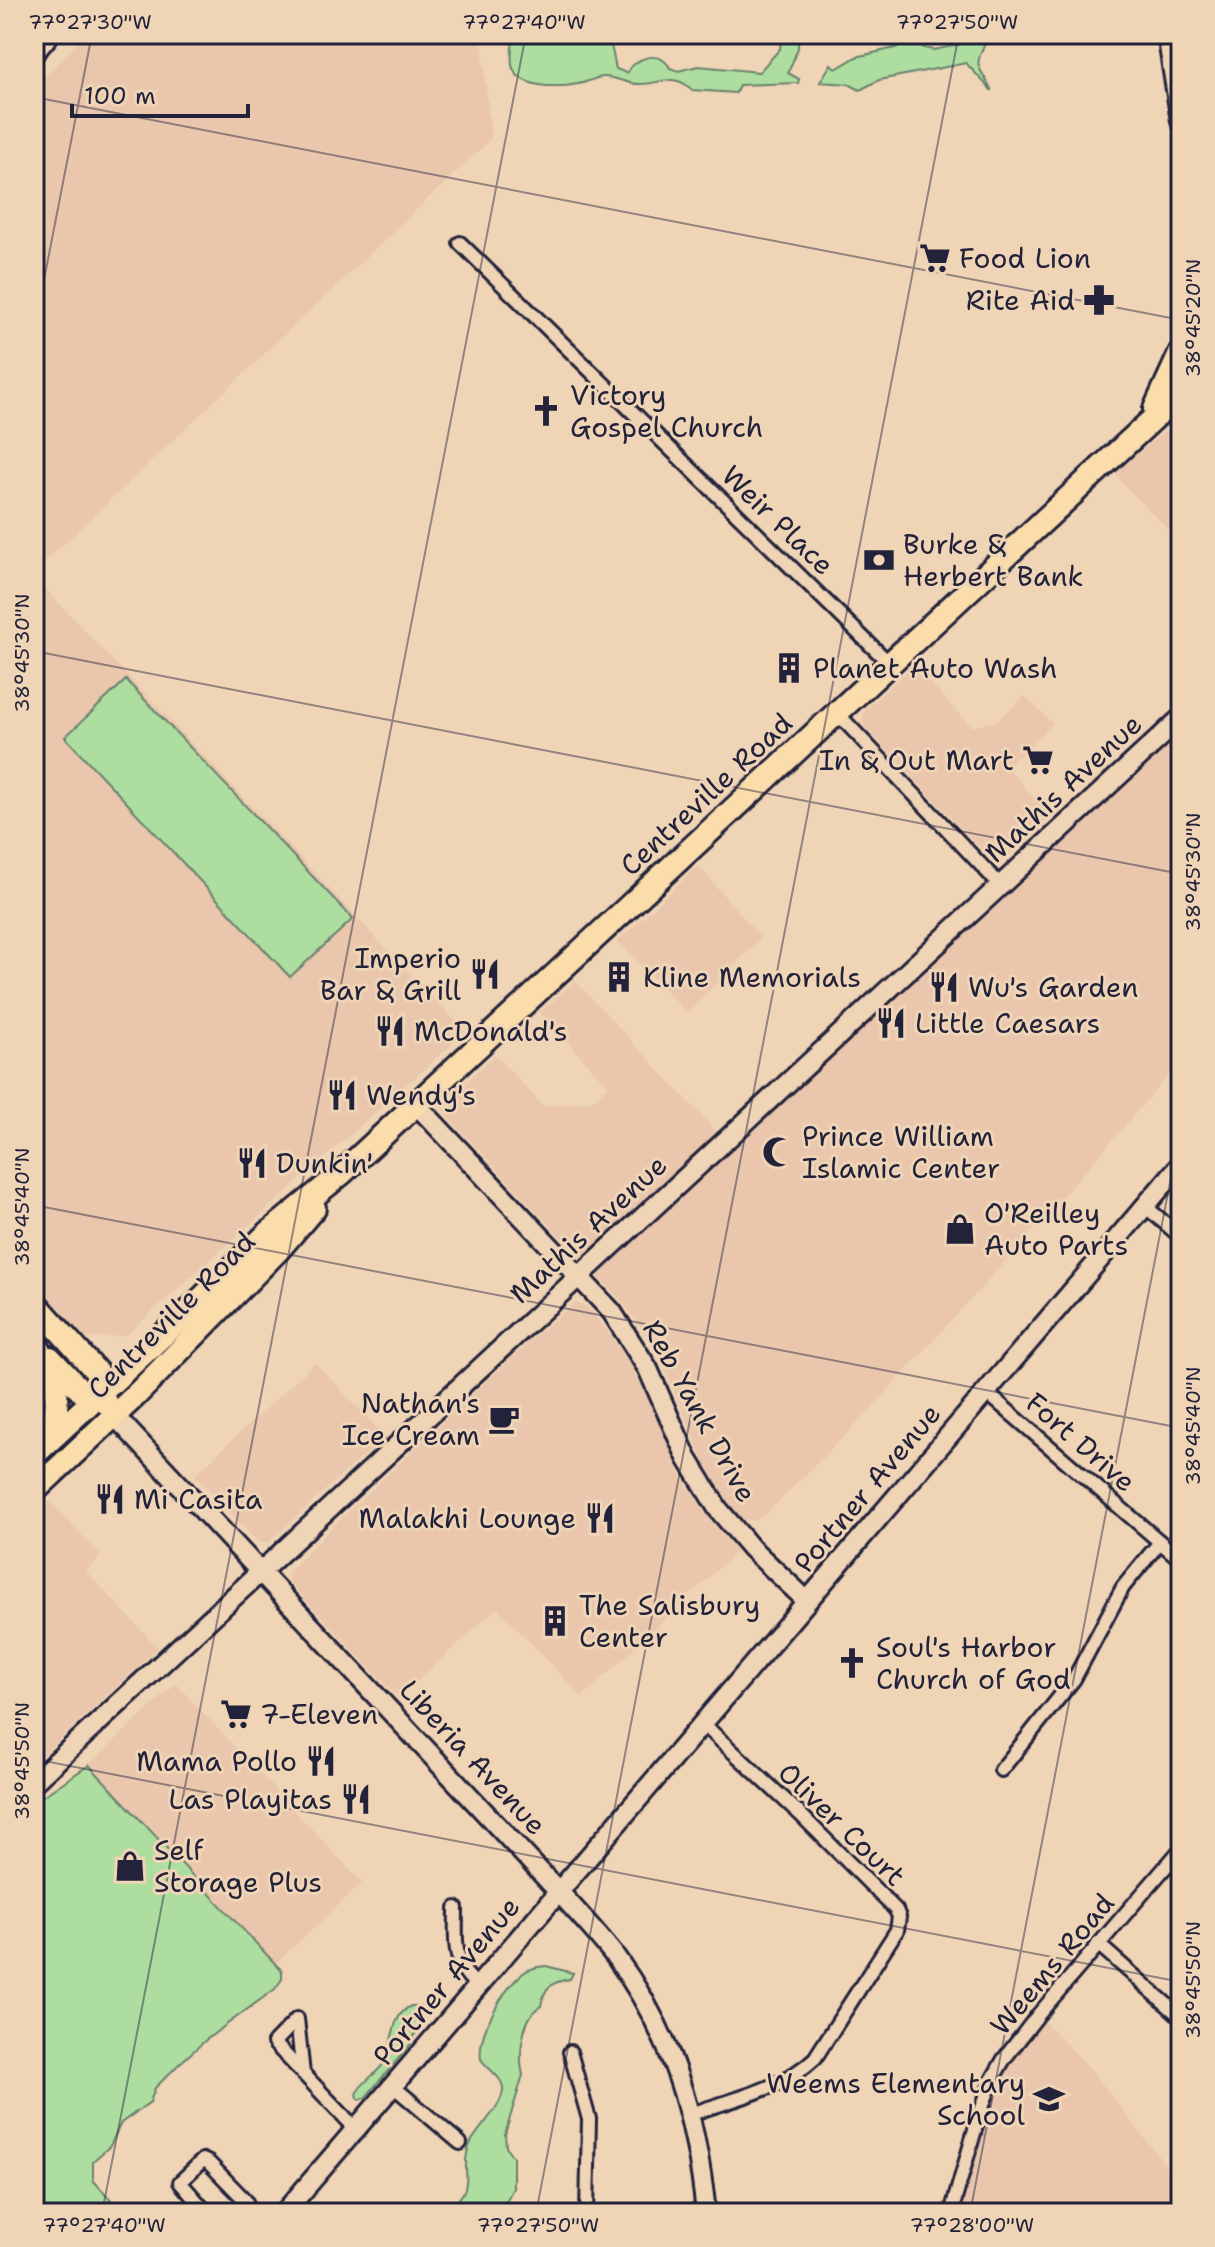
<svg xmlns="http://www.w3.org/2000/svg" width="1215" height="2247" font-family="'Shantell Sans',sans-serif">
	<rect width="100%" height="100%" fill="#efd4b6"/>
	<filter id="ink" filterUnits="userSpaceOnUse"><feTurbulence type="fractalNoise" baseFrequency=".0125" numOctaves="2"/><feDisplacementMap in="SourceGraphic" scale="16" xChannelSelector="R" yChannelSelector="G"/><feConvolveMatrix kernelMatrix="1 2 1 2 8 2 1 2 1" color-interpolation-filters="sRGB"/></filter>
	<g filter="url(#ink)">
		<g fill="#e9c6ac">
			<path d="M86,34H481L491,139L34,572V88Z"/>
			<path d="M1181,418V542L1120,481L1116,471Z"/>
			<path d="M34,577L465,1032L126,1335L87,1339L34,1283Z"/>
			<path d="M913,666L972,727L997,721L1025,696L1053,724L1006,767L1051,816L1005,859H994L985,853L865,727L863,719L865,710Z"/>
			<path d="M1181,726V1061L1020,1245L867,1413L765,1515L757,1520H744L738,1516L707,1468L661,1360L645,1333L624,1304L445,1114L443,1107L445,1102L495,1055L543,1106L592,1101L608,1085L540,1013L575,981L734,1150Z"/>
			<path d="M698,866L761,938L687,1013L618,941Z"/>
			<path d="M575,1303L586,1306L594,1314L626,1357L666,1432L673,1459L681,1476L712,1523L737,1551L582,1697L497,1608L399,1698L290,1583L287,1573L333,1526L535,1336Z"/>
			<path d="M315,1363L387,1438L350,1467L269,1542L259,1543L195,1475Z"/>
			<path d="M34,1369L43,1379L48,1405L41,1431L34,1437Z"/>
			<path d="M50,1501L101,1556L86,1571L158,1648L34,1763V1516Z"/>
			<path d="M176,1684L362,1883L275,1964L89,1765Z"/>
			<path d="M1038,2015L1090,2069L1181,2185V2213H951L992,2080Z"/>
		</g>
		<g fill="#adde9f" stroke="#68806d" stroke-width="2">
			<path d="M516,34H570L588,37C612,24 612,52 616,69L627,73C635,57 660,49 670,68L678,71L698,66L759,72L780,49L782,34H798V48L788,73L799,79L798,83L739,85L736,93L692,90C674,71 659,85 639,84C626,84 615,76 602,77C594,78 586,83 578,84C558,88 517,89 512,65C511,54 511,43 516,34Z"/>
			<path d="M964,34H970L972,41L985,38L987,40C971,70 980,65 992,91L966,63L879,80L860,90L849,84L820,82L831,64L836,69L856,57L895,48L905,43L919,44L924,48L934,50L962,44Z"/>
			<path d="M126,680L353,919L290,977L65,737Z"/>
			<path d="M89,1765L282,1971V1979L275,1989L207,2039L179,2064L155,2088L150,2102L121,2123L110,2146L93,2161V2180L123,2213H34V1802Z"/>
			<path d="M546,1966L573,1973L570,1979C551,1982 544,1987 541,2006C522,2016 518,2056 523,2075L505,2134L506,2147L513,2157V2188L500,2213H447C452,2207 459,2200 463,2193C471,2178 461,2163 470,2144C478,2128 503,2106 503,2089C503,2077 487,2069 481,2059C477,2034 503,1990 522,1974C529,1968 538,1967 546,1966Z"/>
			<path d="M411,2006H421L424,2015L410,2045L365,2098L359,2100L356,2094C363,2080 378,2074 385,2061C394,2042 390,2016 411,2006Z"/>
		</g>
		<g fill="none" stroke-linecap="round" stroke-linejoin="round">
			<defs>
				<g id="street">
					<path d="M460,243L890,664"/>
					<path d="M837,713L1000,885"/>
					<path d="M1145,1206L1181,1237"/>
					<path d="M986,1392L1181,1560"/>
					<path d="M1001,1770L1074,1679L1123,1587L1160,1542"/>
					<path d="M456,1908C456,1938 451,1967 479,1986"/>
					<path d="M1098,1944L1181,2017"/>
					<path d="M570,2052L589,2119L587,2213"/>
					<path d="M303,2074L297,2019L274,2043L275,2044L356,2129"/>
					<path d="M393,2086L460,2143"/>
					<path d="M691,2114C733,2099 783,2089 815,2058L897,1930L899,1917L896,1910L800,1814L703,1724"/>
					<path d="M207,2213L180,2182L203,2160L209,2163L245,2200L248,2206L244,2213"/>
					<path d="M683,2213L706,2211"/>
					<path d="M951,2213L978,2119L992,2080L1004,2059L1038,2015L1181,1849"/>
				</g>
				<g id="secondary">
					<path d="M1167,34L1181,121"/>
					<path d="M34,53L50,34"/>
					<path d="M416,1104L612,1312L648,1369L687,1458L718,1509L751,1548L807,1601"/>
					<path d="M115,1416L559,1892C578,1913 598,1934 615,1956C673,2035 696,2117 706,2213"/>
					<path d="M34,1782L1181,718"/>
					<path d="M284,2213L1181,1164"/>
				</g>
				<g id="highway">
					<path d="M1155,409L1181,352"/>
					<path d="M34,1302L103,1379L100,1396"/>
					<path d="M35,1342C54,1378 67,1402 45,1441"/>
					<path d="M50,1358L84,1394L100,1396L105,1402"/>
					<path d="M34,1455L187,1313L266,1235L342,1173L1181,393"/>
					<path d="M34,1491L135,1396L280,1248L314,1208"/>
				</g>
			</defs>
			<use href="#street" stroke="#22223b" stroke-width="18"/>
			<use href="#secondary" stroke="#22223b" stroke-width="24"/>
			<use href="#highway" stroke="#22223b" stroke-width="28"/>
			<use href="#street" stroke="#efd4b6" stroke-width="12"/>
			<use href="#secondary" stroke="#efd4b6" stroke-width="18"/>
			<use href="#highway" stroke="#fbddab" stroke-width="22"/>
		</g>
	</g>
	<path fill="none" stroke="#22223b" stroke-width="2" stroke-opacity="0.45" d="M34,97L1181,320M34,331L92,34M34,651L1181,874M34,1205L1181,1428M34,1759L1181,1982M102,2213L526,34M536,2213L959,34M970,2213L1181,1126"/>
	<defs>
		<symbol id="supermarket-bare" viewBox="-9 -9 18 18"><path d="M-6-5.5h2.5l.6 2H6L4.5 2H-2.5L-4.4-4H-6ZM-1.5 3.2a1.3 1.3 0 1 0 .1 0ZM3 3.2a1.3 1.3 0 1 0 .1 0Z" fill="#22223b" stroke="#efd4b6" stroke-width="2.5" paint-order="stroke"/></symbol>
		<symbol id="pharmacy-bare" viewBox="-9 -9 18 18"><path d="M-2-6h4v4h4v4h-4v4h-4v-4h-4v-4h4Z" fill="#22223b" stroke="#efd4b6" stroke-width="2.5" paint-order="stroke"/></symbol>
		<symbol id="church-bare" viewBox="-9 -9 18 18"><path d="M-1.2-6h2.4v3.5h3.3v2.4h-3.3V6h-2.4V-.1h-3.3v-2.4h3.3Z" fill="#22223b" stroke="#efd4b6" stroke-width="2.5" paint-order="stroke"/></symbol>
		<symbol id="bank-bare" viewBox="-9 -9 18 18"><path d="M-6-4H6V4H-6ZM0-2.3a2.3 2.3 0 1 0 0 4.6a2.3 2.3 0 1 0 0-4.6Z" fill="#22223b" stroke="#efd4b6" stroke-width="2.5" paint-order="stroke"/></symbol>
		<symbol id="building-bare" viewBox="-9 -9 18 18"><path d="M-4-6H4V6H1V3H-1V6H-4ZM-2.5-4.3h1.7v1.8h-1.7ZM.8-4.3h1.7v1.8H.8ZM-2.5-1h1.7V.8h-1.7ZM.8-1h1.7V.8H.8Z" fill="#22223b" stroke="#efd4b6" stroke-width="2.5" paint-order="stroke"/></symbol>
		<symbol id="restaurant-bare" viewBox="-9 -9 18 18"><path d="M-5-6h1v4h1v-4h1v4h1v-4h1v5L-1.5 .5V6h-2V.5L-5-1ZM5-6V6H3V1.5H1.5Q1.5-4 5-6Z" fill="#22223b" stroke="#efd4b6" stroke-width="2.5" paint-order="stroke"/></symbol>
		<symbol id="mosque-bare" viewBox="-9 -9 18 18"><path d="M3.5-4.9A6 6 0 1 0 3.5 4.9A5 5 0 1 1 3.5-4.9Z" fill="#22223b" stroke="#efd4b6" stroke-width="2.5" paint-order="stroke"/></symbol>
		<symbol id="shop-bare" viewBox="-9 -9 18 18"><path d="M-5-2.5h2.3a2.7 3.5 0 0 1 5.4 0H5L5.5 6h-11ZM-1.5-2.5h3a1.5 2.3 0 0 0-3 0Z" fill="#22223b" stroke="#efd4b6" stroke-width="2.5" paint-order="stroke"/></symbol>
		<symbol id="cafe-bare" viewBox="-9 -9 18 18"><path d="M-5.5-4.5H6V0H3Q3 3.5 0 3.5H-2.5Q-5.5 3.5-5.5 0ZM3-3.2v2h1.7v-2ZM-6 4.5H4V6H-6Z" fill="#22223b" stroke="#efd4b6" stroke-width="2.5" paint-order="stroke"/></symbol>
		<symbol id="school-bare" viewBox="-9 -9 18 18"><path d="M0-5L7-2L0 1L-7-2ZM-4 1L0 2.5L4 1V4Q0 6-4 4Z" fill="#22223b" stroke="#efd4b6" stroke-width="2.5" paint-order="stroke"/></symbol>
	</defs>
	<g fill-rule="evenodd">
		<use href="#supermarket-bare" x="913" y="236" width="44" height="44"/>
		<use href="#pharmacy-bare" x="1077" y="278" width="44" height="44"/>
		<use href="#church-bare" x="524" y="389" width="44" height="44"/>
		<use href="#bank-bare" x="857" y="538" width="44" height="44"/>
		<use href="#building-bare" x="767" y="646" width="44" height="44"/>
		<use href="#supermarket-bare" x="1016" y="738" width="44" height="44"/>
		<use href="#restaurant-bare" x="463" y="952" width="44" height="44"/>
		<use href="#building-bare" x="597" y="955" width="44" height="44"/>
		<use href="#restaurant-bare" x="922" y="965" width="44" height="44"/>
		<use href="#restaurant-bare" x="869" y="1001" width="44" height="44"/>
		<use href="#restaurant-bare" x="368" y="1009" width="44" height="44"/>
		<use href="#restaurant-bare" x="320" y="1073" width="44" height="44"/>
		<use href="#mosque-bare" x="756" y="1130" width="44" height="44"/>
		<use href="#restaurant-bare" x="230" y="1141" width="44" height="44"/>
		<use href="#shop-bare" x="938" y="1207" width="44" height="44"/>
		<use href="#cafe-bare" x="482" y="1397" width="44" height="44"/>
		<use href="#restaurant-bare" x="88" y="1477" width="44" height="44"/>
		<use href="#restaurant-bare" x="578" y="1496" width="44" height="44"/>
		<use href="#building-bare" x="533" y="1599" width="44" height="44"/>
		<use href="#church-bare" x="830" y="1641" width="44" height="44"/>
		<use href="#supermarket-bare" x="214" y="1692" width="44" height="44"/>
		<use href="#restaurant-bare" x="299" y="1739" width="44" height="44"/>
		<use href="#restaurant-bare" x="334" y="1777" width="44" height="44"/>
		<use href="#shop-bare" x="108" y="1844" width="44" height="44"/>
		<use href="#school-bare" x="1027" y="2077" width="44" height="44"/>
	</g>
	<g text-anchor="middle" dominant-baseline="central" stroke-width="6" stroke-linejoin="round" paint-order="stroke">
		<g font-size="28" fill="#22223b" stroke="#efd4b6" text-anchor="start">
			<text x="959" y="258">Food Lion</text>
			<text x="1075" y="300" text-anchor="end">Rite Aid</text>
			<text x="570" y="395">Victory<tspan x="570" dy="32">Gospel Church</tspan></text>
			<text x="903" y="544">Burke &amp;<tspan x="903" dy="32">Herbert Bank</tspan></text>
			<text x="813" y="668">Planet Auto Wash</text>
			<text x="1014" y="760" text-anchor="end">In &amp; Out Mart</text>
			<text x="461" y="958" text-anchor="end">Imperio<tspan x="461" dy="32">Bar &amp; Grill</tspan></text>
			<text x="643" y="977">Kline Memorials</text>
			<text x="968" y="987">Wu's Garden</text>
			<text x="915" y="1023">Little Caesars</text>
			<text x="414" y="1031">McDonald's</text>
			<text x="366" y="1095">Wendy's</text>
			<text x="802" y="1136">Prince William<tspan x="802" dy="32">Islamic Center</tspan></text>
			<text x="276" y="1163">Dunkin'</text>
			<text x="984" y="1213">O'Reilley<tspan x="984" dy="32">Auto Parts</tspan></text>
			<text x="480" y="1403" text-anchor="end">Nathan's<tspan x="480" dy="32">Ice Cream</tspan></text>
			<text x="134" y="1499">Mi Casita</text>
			<text x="576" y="1518" text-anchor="end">Malakhi Lounge</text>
			<text x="579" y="1605">The Salisbury<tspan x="579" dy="32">Center</tspan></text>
			<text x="876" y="1647">Soul's Harbor<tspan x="876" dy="32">Church of God</tspan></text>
			<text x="260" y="1714">7-Eleven</text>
			<text x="297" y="1761" text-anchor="end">Mama Pollo</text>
			<text x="332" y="1799" text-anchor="end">Las Playitas</text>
			<text x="154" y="1850">Self<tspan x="154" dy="32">Storage Plus</tspan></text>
			<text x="1025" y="2083" text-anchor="end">Weems Elementary<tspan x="1025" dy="32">School</tspan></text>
		</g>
		<g font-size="28" fill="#22223b" stroke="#efd4b6">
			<text transform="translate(778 520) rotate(44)">Weir Place</text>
			<text transform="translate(1063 788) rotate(-43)">Mathis Avenue</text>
			<text transform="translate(706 794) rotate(-43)">Centreville Road</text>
			<text transform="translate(588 1229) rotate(-43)">Mathis Avenue</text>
			<text transform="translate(171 1315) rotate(-45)">Centreville Road</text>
			<text transform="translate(700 1411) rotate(61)">Reb Yank Drive</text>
			<text transform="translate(1081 1442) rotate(41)">Fort Drive</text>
			<text transform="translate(867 1488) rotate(-50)">Portner Avenue</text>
			<text transform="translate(473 1757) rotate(47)">Liberia Avenue</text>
			<text transform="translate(842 1824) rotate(44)">Oliver Court</text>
			<text transform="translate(1052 1964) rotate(-50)">Weems Road</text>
			<text transform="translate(446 1981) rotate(-50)">Portner Avenue</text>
		</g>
	</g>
	<rect width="1215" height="2247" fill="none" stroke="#efd4b6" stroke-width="88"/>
	<path d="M72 104v12h176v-12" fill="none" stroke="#22223b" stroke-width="4"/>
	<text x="84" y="104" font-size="24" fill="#22223b" stroke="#efd4b6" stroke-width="6" paint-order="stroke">100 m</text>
	<rect x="44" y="44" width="1127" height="2159" fill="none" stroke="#22223b" stroke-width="3"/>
	<g font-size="20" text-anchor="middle" fill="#22223b">
		<text x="90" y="29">77°27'30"W</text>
		<text x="524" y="29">77°27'40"W</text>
		<text x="957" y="29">77°27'50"W</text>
		<text transform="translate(1193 318) rotate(-90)" y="7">38°45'20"N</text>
		<text transform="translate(22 653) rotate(-90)" y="7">38°45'30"N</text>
		<text transform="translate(1193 872) rotate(-90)" y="7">38°45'30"N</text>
		<text transform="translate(22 1207) rotate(-90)" y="7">38°45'40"N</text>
		<text transform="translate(1193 1426) rotate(-90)" y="7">38°45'40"N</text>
		<text transform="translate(22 1761) rotate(-90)" y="7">38°45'50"N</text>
		<text transform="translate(1193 1980) rotate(-90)" y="7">38°45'50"N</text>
		<text x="104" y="2232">77°27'40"W</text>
		<text x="538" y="2232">77°27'50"W</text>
		<text x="972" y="2232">77°28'00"W</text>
	</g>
</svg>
